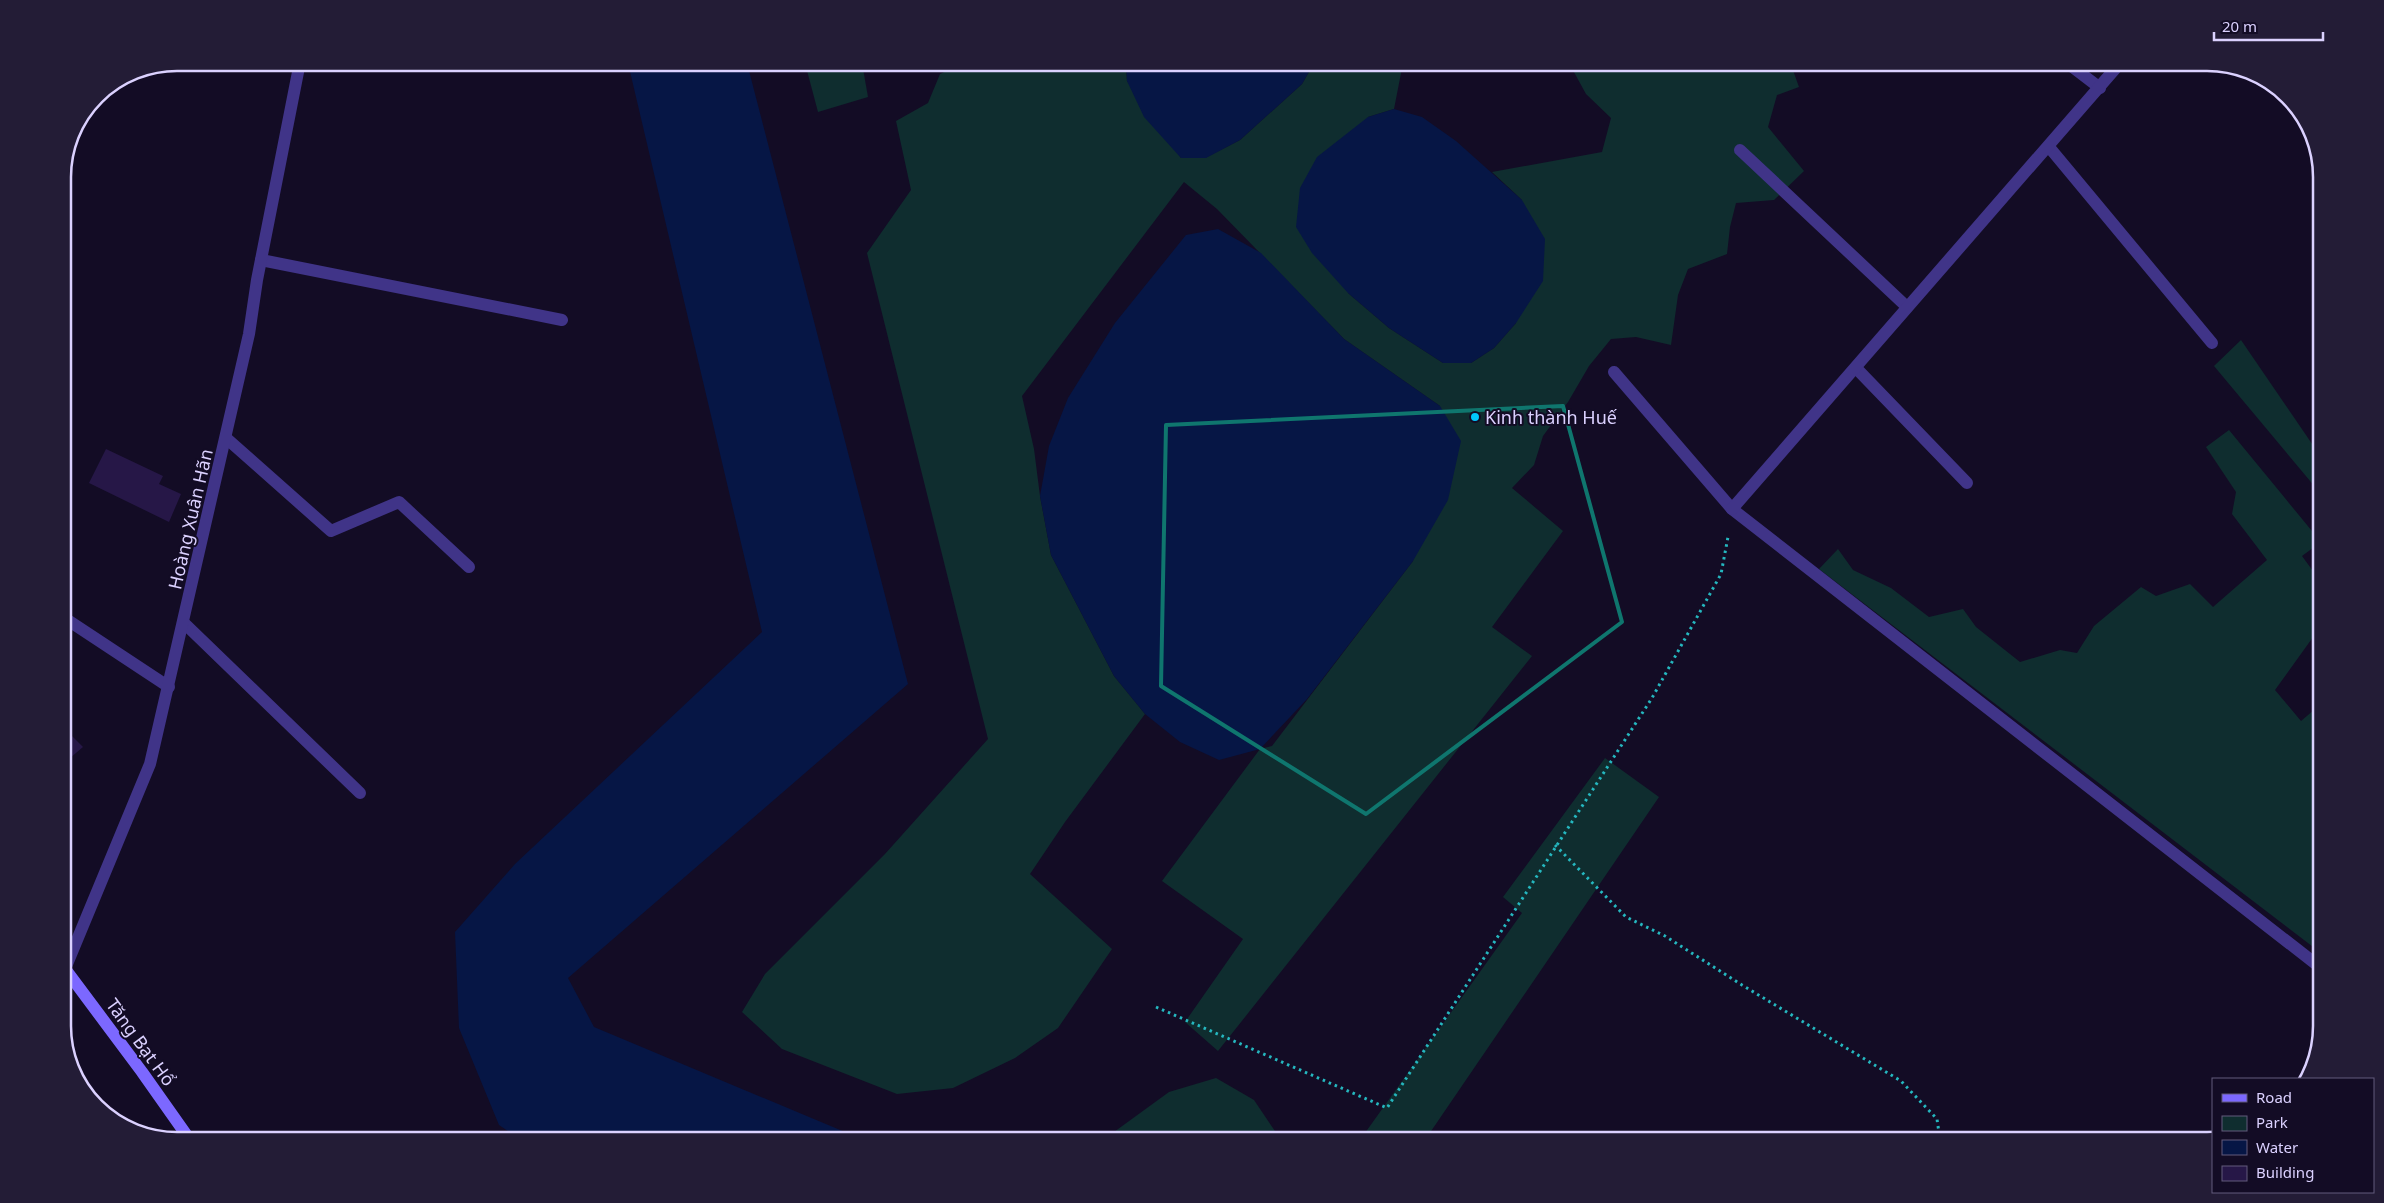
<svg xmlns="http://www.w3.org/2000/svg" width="2384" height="1203" font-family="'Noto Sans',sans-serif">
	<rect width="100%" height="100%" fill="#130c25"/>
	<g fill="#0f2d2f">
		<path d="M805,63H862L868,97L818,112Z"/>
		<path d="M963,63H1126L1127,81L1181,158H1205L1240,140L1302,84L1314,63H1403L1394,109L1368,117L1348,293L1389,328L1443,363H1471L1494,348L1516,323L1522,200L1492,172L1602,152L1611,118L1586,94L1569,63L1790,62L1799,87L1777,95L1768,127L1804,171L1774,200L1736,203L1730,227L1727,254L1688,269L1678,295L1671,345L1636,337L1611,339L1589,366L1568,402L1543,436L1534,465L1512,488L1563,531L1492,627L1532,656L1218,1051L1185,1022L1243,939L1162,881L1260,749L1272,746L1413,561L1440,406L1344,339L1217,209L1184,182L1022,396L1034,449L1040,496L1051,555L1114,676L1145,714L1065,822L1030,874L1112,949L1058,1028L1015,1058L953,1088L897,1094L782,1049L742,1012L765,974L885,854L988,739L867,253L911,190L896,121L928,103L940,74Z"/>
		<path d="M2241,340L2321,457V494L2214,366Z"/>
		<path d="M2229,430L2321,542L2302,556L2321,582V626L2275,690L2301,721L2321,704V953L1819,569L1838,549L1853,570L1891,588L1929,617L1963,609L1976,627L2020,662L2060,650L2077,653L2094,626L2141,587L2156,596L2190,584L2213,607L2267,560L2232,514L2236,492L2206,447Z"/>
		<path d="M1605,758L1659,797L1425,1140H1360L1522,913L1503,897Z"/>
		<path d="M1216,1078L1254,1100L1281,1140H1103L1169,1092Z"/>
	</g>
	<g fill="#061645">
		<path d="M628,63H747L908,684L568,978L594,1027L864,1140H521L499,1125L459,1028L455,932L515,864L762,632Z"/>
		<path d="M1126,63V62L1314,63L1302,84L1240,140L1206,158H1181L1144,117L1127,81Z"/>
		<path d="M1394,109L1422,117L1456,141L1522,200L1545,239L1543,281L1516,323L1494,348L1471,363H1443L1389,328L1348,293L1312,253L1296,227L1300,188L1317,157L1368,117Z"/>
		<path d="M1218,229L1261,253L1344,339L1440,406L1461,441L1448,500L1413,561L1307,699L1260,749L1219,760L1180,742L1145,714L1114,676L1051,555L1040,496L1049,446L1068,398L1115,323L1186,235Z"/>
	</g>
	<g fill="#261747">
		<path d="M106,449L163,476L159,484L181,494L169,522L89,483Z"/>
		<path d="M63,727L83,747L63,764Z"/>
	</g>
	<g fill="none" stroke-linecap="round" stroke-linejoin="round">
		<g stroke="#25b7bf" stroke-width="3" stroke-dasharray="2.5 4" stroke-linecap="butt">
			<path d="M1555,845L1626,917L1665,936L1742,985L1901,1081L1937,1119L1940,1140"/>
			<path d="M1156,1007L1387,1108L1652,698L1721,574L1728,537"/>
		</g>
		<g stroke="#403488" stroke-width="12">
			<path d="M261,260L562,320"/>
			<path d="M226,438L331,531L399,502L469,567"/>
			<path d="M184,623L360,793"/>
		</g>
		<g stroke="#403488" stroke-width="12">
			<path d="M2066,62L2100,88"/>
			<path d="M2049,147L2212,343"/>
			<path d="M1740,150L1907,307"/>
			<path d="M1856,368L1967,483"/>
			<path d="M1614,372L1732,509L2321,968"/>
			<path d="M1732,509L2121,62"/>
			<path d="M63,617L169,687"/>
			<path d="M65,969L150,764L249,334L257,280L300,62"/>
		</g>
		<path stroke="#7c68ff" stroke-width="12" d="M63,966L142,1072L190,1140"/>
	</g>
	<path fill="none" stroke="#0f766e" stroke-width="4" stroke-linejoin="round" d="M1563,406L1622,622L1366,814L1161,686L1166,425Z"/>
	<circle fill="#00c7fc" stroke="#130c25" stroke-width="2" cx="1475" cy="417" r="5"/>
	<g text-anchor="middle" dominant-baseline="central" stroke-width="4" stroke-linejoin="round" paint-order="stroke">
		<g font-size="18" fill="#dbd1ff" stroke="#130c25" text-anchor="start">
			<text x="1485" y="417">Kinh thành Huế</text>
		</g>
		<g font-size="18" fill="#dbd1ff" stroke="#130c25">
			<text transform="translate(190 519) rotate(-77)">Hoàng Xuân Hãn</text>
			<text transform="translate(141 1042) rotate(54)">Tăng Bạt Hổ</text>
		</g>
	</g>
	<path d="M0 0H2384V1203H0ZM177 71H2207A106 106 0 0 1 2313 177V1026A106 106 0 0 1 2207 1132H177A106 106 0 0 1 71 1026V177A106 106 0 0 1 177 71Z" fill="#231c36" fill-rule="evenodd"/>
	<path fill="none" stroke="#dbd1ff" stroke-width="2.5" d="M177 71H2207A106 106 0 0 1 2313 177V1026A106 106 0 0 1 2207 1132H177A106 106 0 0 1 71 1026V177A106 106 0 0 1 177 71Z"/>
	<rect x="2212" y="1078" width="162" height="115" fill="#130c25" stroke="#635b7c"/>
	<rect x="2222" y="1094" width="25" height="8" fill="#7c68ff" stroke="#635b7c"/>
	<text x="2256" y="1103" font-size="15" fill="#dbd1ff">Road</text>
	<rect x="2222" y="1116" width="25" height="15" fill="#0f2d2f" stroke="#635b7c"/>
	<text x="2256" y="1128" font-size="15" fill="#dbd1ff">Park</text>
	<rect x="2222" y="1140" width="25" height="15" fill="#061645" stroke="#635b7c"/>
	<text x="2256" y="1153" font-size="15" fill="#dbd1ff">Water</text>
	<rect x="2222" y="1166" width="25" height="15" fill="#261747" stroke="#635b7c"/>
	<text x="2256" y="1178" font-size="15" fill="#dbd1ff">Building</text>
	<path d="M2214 32v8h109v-8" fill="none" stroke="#dbd1ff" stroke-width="2.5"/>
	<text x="2222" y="32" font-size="15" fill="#dbd1ff" stroke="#130c25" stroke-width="4" paint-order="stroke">20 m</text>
</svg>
